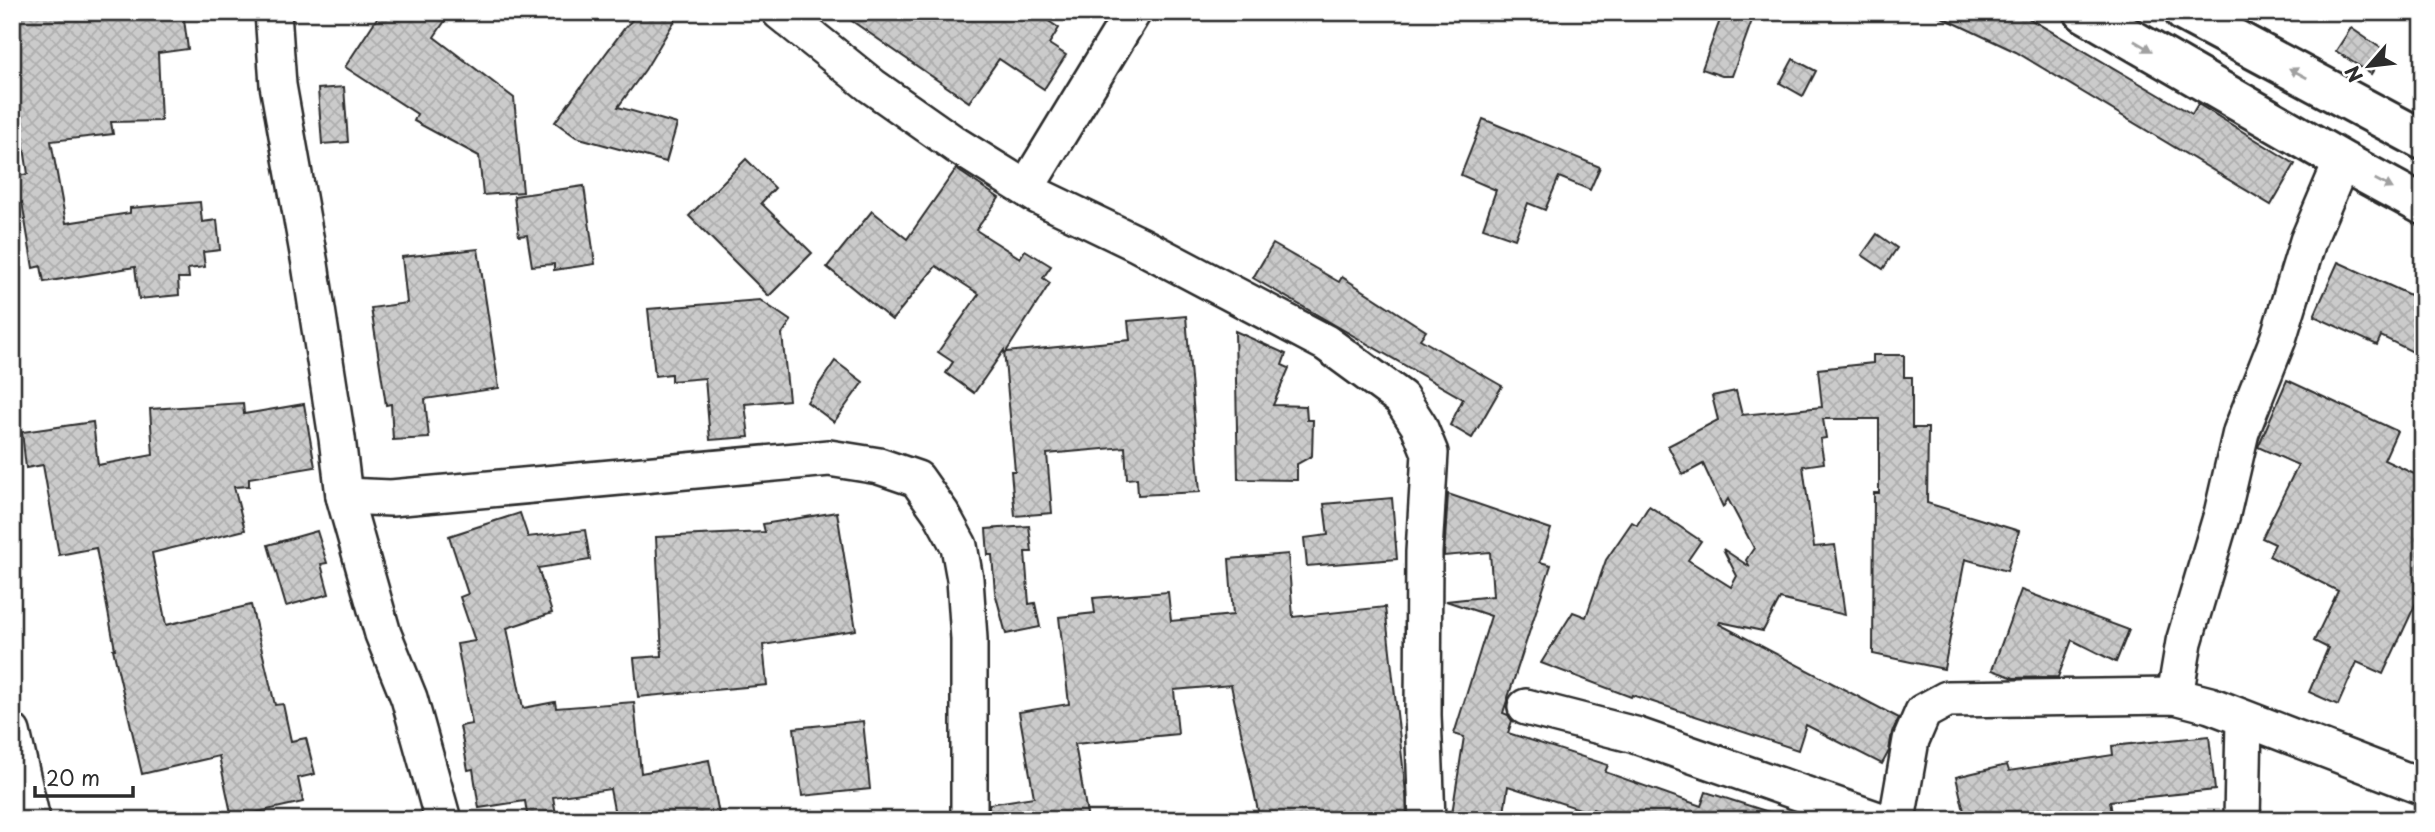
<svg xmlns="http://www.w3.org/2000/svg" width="2435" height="832" font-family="'Playpen Sans',sans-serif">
	<defs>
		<pattern id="building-cross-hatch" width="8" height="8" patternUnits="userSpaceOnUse" patternTransform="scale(1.75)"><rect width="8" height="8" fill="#cbcbcb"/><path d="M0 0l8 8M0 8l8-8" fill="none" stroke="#aeaeae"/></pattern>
	</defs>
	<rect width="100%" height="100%" fill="#fff"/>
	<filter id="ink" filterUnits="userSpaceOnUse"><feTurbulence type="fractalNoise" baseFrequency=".0143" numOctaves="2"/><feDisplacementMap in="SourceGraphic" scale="14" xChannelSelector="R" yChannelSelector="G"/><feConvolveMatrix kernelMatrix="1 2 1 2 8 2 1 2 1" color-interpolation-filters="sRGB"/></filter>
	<g filter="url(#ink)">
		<g fill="url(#building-cross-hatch)" stroke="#2b2b2b" stroke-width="2">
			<path d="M12,12H183L188,49L158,53L161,121L111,122L113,134L51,141L66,223L130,213V208L200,202L202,222L217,220L220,250L203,252L205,267L188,269L189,278H178L179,295L139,299L135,267L44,282L41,266L33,268L22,202L12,204V177L28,174L16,95H12Z"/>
			<path d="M381,12H451L434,37L514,98L523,192L483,195L479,156L414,121L417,114L345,67Z"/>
			<path d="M639,12H680L645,70L618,107L677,124L666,162L576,137L555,122L624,29Z"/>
			<path d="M839,12H1035L1059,28L1049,44L1066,55L1044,89L999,59L969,102Z"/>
			<path d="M1723,12H1755L1732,76H1722L1702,69Z"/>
			<path d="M1931,12H2018L2192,114L2198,104L2295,164L2271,205L2016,52Z"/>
			<path d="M2351,28L2385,51L2371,74L2336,51Z"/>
			<path d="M1793,59L1816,71L1803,96L1780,83Z"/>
			<path d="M344,87L348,142L322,144L318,89Z"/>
			<path d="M1483,119L1600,167L1590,190L1559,177L1545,210L1528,203L1515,239L1483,228L1496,190L1461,175Z"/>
			<path d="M746,159L775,188L761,203L812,253L769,296L689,216Z"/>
			<path d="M956,169L999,198L976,230L1020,258L1025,250L1051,266L1043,278L1050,283L1006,352L1130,340L1128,321L1186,316L1200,492L1138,495L1137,478L1127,479L1125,447L1047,454L1052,513L1015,516L1011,471H1015L1004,350L974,393L946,373L953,362L938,352L979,294L936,266L892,320L827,267L872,211L907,239Z"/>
			<path d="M584,186L595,264L554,270V264L532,266L527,235L519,236L514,196Z"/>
			<path d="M1877,234L1897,248L1883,269L1862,255Z"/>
			<path d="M1273,244L1339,282L1342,277L1426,331L1420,339L1502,386L1472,438L1450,425L1463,399L1253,278Z"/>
			<path d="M478,249L499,388L425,399L429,438L393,440L391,404L386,405L371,308L407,303L402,257Z"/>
			<path d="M2338,262L2423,301V357L2381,336L2377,345L2314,316Z"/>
			<path d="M760,300L791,321L782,334L789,400L745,404L749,437L710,440L705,378L671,381V374L655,376L648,309Z"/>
			<path d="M1235,331L1286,354L1282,365L1289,368L1273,405L1306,406L1307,420H1313L1312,456L1297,464V480L1238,479Z"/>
			<path d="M1873,355H1904V377H1912V428H1928L1927,503L2019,531L2007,571L1965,559L1944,669L1873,654L1874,493H1879V419H1823L1826,438L1820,439L1824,463L1803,466L1814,547L1835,545L1845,615L1780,599L1763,631L1720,622L1719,624L1899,718L1892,732L1889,751L1882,764L1806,725L1798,750L1632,695L1631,697L1541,663L1573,612L1586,617L1606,560L1632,522L1637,525L1649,506L1701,541L1688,560L1731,587L1737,576L1723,549L1750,567L1746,560L1754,548L1728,499L1723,507L1703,464L1683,475L1668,446L1718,420L1712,396L1736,391L1742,415L1822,407L1818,369L1873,363Z"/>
			<path d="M835,361L863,382L834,422L807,402Z"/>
			<path d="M2287,380L2397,431L2384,460L2423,478V588L2383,674L2357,662L2338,705L2309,692L2328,648L2314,641L2338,591L2269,556L2275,544L2262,538L2298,465L2258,447Z"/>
			<path d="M243,403L244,414L304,404L315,467L249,478V486L234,487L245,530L152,553L166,625L251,605L275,705L283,704L291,741L306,738L315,774L298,778L303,802L232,818L219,756L142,774L113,649H115L96,548L59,555L43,465L26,468L22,432L93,422L98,465L153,455L150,409Z"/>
			<path d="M1448,494L1551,529L1540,562L1551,565L1503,713L1508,715L1512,721L1508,733L1608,765L1605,772L1701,806L1706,792L1775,814L1774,820H1623L1593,809L1592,813L1508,786L1503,820H1451L1464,737L1454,734L1491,616L1446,601L1493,596L1490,552L1444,556Z"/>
			<path d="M1392,498L1397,559L1307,566L1304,538L1328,535L1324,504Z"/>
			<path d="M837,512L856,630L763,645L767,685L638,697L634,658L662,656L656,537L765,532L763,524Z"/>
			<path d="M520,513L528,537L585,530L590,560L538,568L552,613L507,628L523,708L555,702L556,708L634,702L641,773L709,760L720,820H616L610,789L553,797L557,820H528L525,801L479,808L473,769L468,770L460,726L472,724L457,644L475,641L460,597L468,594L449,536Z"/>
			<path d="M1029,526L1032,552H1025L1029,604L1035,603L1040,627L1006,634L995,592L992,555H988L986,529Z"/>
			<path d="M317,531L327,563L321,564L329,594L286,606L268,545Z"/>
			<path d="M1288,554L1293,617L1385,607L1406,793L1407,820H1260L1231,685L1174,690L1178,734L1075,744L1088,820H989V804L1034,797L1019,712L1069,704L1059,617L1095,613L1093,598L1168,592L1171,621L1233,615L1229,559Z"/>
			<path d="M2021,590L2129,630L2116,662L2072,640L2058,677L2014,678L1992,670Z"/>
			<path d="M863,721L870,789L802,796L794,728Z"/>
			<path d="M2209,736L2215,790L2110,801L2113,820H1966L1956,777L2007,765L2009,771L2113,755L2112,746Z"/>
		</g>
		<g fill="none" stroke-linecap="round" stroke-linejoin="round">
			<defs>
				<g id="minor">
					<path d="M273,12L278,85L310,264L337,438L344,496L383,634L409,698L443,820"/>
					<path d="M780,12L872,86L956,145L1038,196L1138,244L1326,343L1401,398L1419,426L1430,453L1424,552L1423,715L1427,820"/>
					<path d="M1026,188L1133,12"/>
					<path d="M344,496L391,498L829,458L879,466L917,479L941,513L959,546L965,579L969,639V820"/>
					<path d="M2175,696L2184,642L2222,514L2241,432L2278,339L2308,241L2342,161"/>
					<path d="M1526,707L1635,735L1878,820"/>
					<path d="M12,732L32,820"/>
					<path d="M1897,820L1911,740L1923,712L1947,699L2175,696L2210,705L2423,787"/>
					<path d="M2242,820L2244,719"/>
				</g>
				<g id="tertiary">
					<path d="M2084,12L2342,161L2423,205"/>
					<path d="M2184,12L2423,140"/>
				</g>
			</defs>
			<use href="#minor" stroke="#2b2b2b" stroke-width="40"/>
			<use href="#tertiary" stroke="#2b2b2b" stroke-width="44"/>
			<use href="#minor" stroke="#fff" stroke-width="35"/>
			<use href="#tertiary" stroke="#fff" stroke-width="38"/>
		</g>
		<defs><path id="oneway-solid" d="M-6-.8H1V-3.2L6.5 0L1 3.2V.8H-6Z" transform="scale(1.75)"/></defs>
		<g fill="#a0a0a0">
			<use href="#oneway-solid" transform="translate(2143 46) rotate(30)"/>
			<use href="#oneway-solid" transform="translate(2298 73) rotate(-152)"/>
			<use href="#oneway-solid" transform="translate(2384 184) rotate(28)"/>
		</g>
	</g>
	<rect width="2435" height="832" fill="none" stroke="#fff" stroke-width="42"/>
	<rect x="21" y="21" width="2393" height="790" fill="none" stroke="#2b2b2b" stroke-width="2.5" filter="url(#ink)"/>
	<g transform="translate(2369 66) rotate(242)" stroke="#ffffff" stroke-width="5" paint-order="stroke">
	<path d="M0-5L12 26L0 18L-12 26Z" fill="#2b2b2b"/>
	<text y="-10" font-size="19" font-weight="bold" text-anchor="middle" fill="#2b2b2b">N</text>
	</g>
	<path d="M35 786v10h98v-10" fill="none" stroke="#2b2b2b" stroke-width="3.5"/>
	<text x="46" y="786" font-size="21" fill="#2b2b2b" stroke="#ffffff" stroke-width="5" paint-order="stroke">20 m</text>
</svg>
